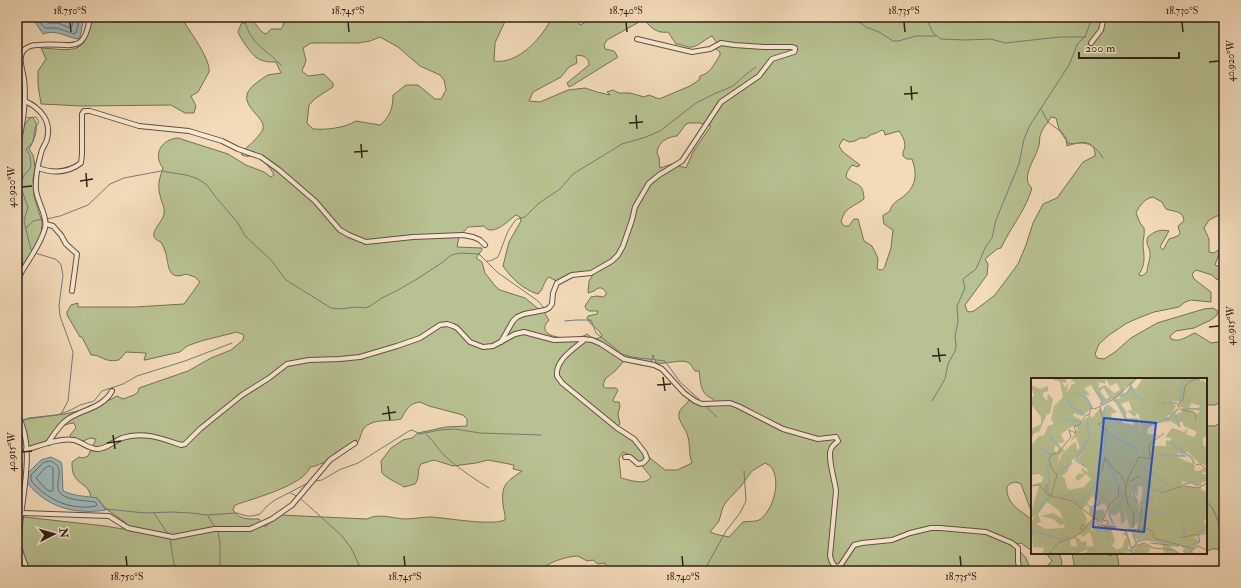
<svg xmlns="http://www.w3.org/2000/svg" width="1241" height="588" font-family="'IM FELL Double Pica',serif">
	<rect width="100%" height="100%" fill="#f3dbb9"/>
	<filter id="stains"><feTurbulence type="fractalNoise" baseFrequency=".005" numOctaves="4"/><feColorMatrix values="0 0 0 0 .2 0 0 0 0 .09 0 0 0 0 .02 0 0 0 .5 -.17"/></filter>
	<radialGradient id="worn" r=".72"><stop offset=".6" stop-color="#630" stop-opacity="0"/><stop offset="1" stop-color="#630" stop-opacity=".3"/></radialGradient>
	<g fill="#b8c191" stroke="#747156" fill-rule="evenodd">
		<path d="M90,17H181C188,29 211,59 209,72L198,92L191,96L196,106L194,113H185L171,105L82,106L41,104L38,85V71L46,59L41,48C74,50 87,56 90,17Z"/>
		<path d="M285,17H507L495,43L494,61C518,65 543,37 552,17H575L580,25L596,17H623L624,19C629,17 636,15 641,19L639,22L607,40L604,45L605,49L614,51L618,57L573,85L569,87L567,83L589,65C589,58 583,54 576,56L577,63L569,67L561,77L533,92L529,101L540,102L568,90L585,88L597,92L610,95L607,92L613,90L619,93H630L644,97L649,95L659,99L690,86L699,80L700,76C711,73 714,64 720,55V52L716,49L717,43L712,36C705,39 699,46 692,47C687,48 682,44 676,44L668,32C656,34 649,26 642,17H1224V153L1222,176L1224,180V211L1219,215L1209,220L1204,228L1209,239V252L1214,253L1218,250L1219,254L1215,265L1220,267L1222,273L1217,280L1212,275L1196,270L1192,274L1194,279L1211,292V302L1191,300L1185,302L1179,307L1154,312L1141,317L1127,323L1109,335L1099,344L1095,354L1097,358L1104,359L1115,352L1131,338L1157,323L1204,309L1213,308L1218,311L1217,315L1211,320L1194,328L1176,331L1170,336L1171,339C1180,343 1187,336 1195,333L1211,343L1224,341V400L1215,405H1206V379H1032V511L1030,508L1021,484C1016,481 1010,482 1007,487C1006,504 1020,510 1032,520V551L1021,543L1014,545L1026,558L1031,570L1033,571H997L989,569L982,571H606L605,563L598,564L593,560L587,561L578,556C569,556 546,562 542,571H17V514L24,517L105,526L129,530V528L126,523L106,509L97,498H91C89,480 71,487 72,462L79,457L83,458L88,456L96,439L90,438L81,442L71,438L70,435L76,428L74,423C59,424 60,432 51,440C45,444 33,446 26,449L21,421L29,418L65,414L87,409L98,406L117,396L123,399L134,395L138,392L139,388L188,371L211,358L231,350L243,340L244,335L237,332L201,341L187,346L180,352L145,360H144L146,353L126,352L119,360C103,363 103,355 91,355L82,337H80L67,315V312L71,305L78,303V307H135L184,304L200,282L195,277L186,274C168,281 169,267 166,254C165,250 163,246 161,242C144,236 162,224 164,214C165,206 161,202 160,195C157,185 160,177 163,168C152,154 162,139 178,138L228,154L246,165L264,172L271,177L274,175C271,168 261,156 252,156C248,156 246,157 242,155L241,152C247,148 261,135 263,129C267,116 231,103 255,84C259,81 264,77 268,75C272,74 277,74 281,73L276,62C270,62 263,62 257,58C252,55 240,38 238,32L241,24L251,20C258,24 258,31 266,34L271,29H281L283,26ZM380,37L398,47L420,66L440,75L444,80L446,90L441,99H435L418,85H406L393,95C393,108 390,117 380,125L356,121C344,128 327,130 313,129L307,123L309,105L316,98L333,87V83L324,74L308,76L302,71L306,61L303,48L311,43H358L370,41ZM1051,117L1056,118L1059,129L1066,138L1067,146C1078,142 1096,138 1095,156L1083,162L1057,198L1043,204L1033,223L1026,245L1018,264L995,295L974,311L970,312L967,311L965,305L987,275L988,264L985,259L997,249L1001,248C1010,228 1026,210 1032,188C1019,178 1037,157 1039,145C1040,141 1039,137 1041,133C1043,127 1048,123 1051,117ZM689,123H700L711,126L693,152L686,168L672,164L660,168L659,157L657,153C658,142 667,137 677,136L686,124ZM882,130L884,131L885,135L899,131C904,138 907,145 903,152V156L907,159H912C918,176 916,188 900,199C894,203 892,204 890,211C882,217 882,212 884,224L893,230L891,248L885,266C883,271 881,270 877,269L878,259L876,254L872,246L864,241L858,219H854L849,226H844L841,222C844,207 854,207 864,199C863,181 857,187 846,177L847,172L852,165L858,167L860,165L843,152L839,146L843,139L849,142L855,141L860,138H866L872,134H874ZM1153,197L1162,202L1166,209C1174,212 1183,210 1184,221L1178,226L1180,233L1178,236L1169,239L1163,250L1160,247L1169,231C1161,229 1154,231 1148,237C1145,244 1149,246 1150,252C1151,258 1147,266 1147,272L1142,276L1139,275V274C1146,264 1144,256 1143,245C1143,239 1145,234 1144,228L1140,223L1136,213C1139,206 1145,198 1153,197ZM516,215L520,217L521,221L509,242L503,266C511,278 524,290 538,294C544,289 543,282 549,277L558,282C568,272 580,273 594,273L589,281L588,293L594,291L598,288H602L606,292V295L603,297L597,296L591,297L585,306L586,309L589,311H598L597,314L588,316L587,318C590,326 599,328 602,336C597,341 592,338 587,334C577,342 531,339 549,320L544,312L541,311L525,298L500,290L496,287L485,273L482,262L476,258L482,250V248L457,247L459,237L468,227L484,226C492,238 509,220 516,215ZM653,355L656,363C665,365 683,358 689,363C692,365 693,369 695,371H699C701,384 700,394 713,399L714,401L709,407L689,400C686,405 680,408 679,413C677,419 685,428 687,434C691,444 688,453 692,463L677,470H665L650,458L632,438L616,428L620,424L618,414L620,406L619,402H614L613,400L618,390L616,388H606L603,386L605,379L615,371L624,361L641,365L651,366ZM420,402L429,406L463,415L467,419V426L446,427L418,433L412,438L403,440L391,448L381,461L382,473C389,480 397,482 404,487L415,484C421,476 416,471 421,464L434,460L453,466L476,463L488,460L514,465L513,469L522,471C506,482 501,485 503,504C503,510 506,514 505,520C491,526 448,518 431,517C422,517 413,519 404,519C392,518 378,513 367,519L280,515L269,522L267,526H263L259,519C249,519 239,520 233,510L235,505C252,499 305,485 310,467C316,467 318,464 323,463C327,461 329,462 333,459V456L335,453L355,445C361,441 360,433 364,428C373,418 390,422 401,419C406,410 409,403 420,402ZM623,452C636,457 643,467 651,477C645,486 630,480 621,478L619,458ZM765,463C767,464 771,466 772,468C781,483 773,511 759,520C755,522 748,521 743,522L729,537L715,534L710,532L719,521L723,507L726,502L741,486L752,471Z"/>
		<path d="M32,117C41,124 34,141 29,149L33,155L34,160L35,168L33,179L34,196L42,222L41,238L19,278L17,267V130L21,129L29,119Z"/>
		<path d="M1224,420V558L1218,549H1212L1206,552V426H1215Z"/>
		<path d="M1046,553H1059L1062,562L1060,571H1046L1045,568L1052,561Z"/>
		<path d="M1072,553H1107L1110,556L1114,554L1117,555L1119,564L1115,571H1073L1074,563Z"/>
	</g>
	<g fill="#a0b9ba" stroke="#747c7a">
		<path d="M35,17H84L80,37L78,39C65,37 57,29 43,34L33,19Z"/>
		<path d="M51,457L61,462L62,466L63,491C74,496 85,496 97,498L106,510C81,514 55,510 36,492C30,487 26,483 27,474L41,460Z"/>
	</g>
	<g fill="none" stroke-linecap="round" stroke-linejoin="round">
		<g stroke="#686d6a" stroke-width="1">
			<path d="M38,17V21L45,28H57L74,34L76,33L80,17"/>
			<path d="M43,17L48,23H58L70,28L72,26L74,17"/>
			<path d="M50,461C69,467 51,485 61,494C70,501 84,500 95,502L97,504L96,506C75,510 54,503 38,488C34,484 30,482 31,475L43,463Z"/>
			<path d="M50,466L53,468V490L51,492L46,489L36,478L45,468Z"/>
		</g>
		<g stroke="#747c7a" stroke-width="1">
			<path d="M244,17C249,44 265,48 282,66"/>
			<path d="M840,17L861,23L866,27L879,32L893,41H898L916,36H936"/>
			<path d="M926,17L933,33L941,39L966,40L991,39L1005,43L1060,37H1085"/>
			<path d="M1116,17L1123,19L1135,17"/>
			<path d="M17,21L34,19"/>
			<path d="M1041,109L1048,122L1060,131L1068,143C1072,144 1074,144 1078,143C1090,142 1097,148 1103,158"/>
			<path d="M17,113L21,117"/>
			<path d="M26,118L36,117L39,122L35,128L33,142L26,149L30,156L31,165L30,169L24,175L20,185L28,207L24,221L31,250L32,251"/>
			<path d="M47,219L60,216L88,205L110,184L124,178L161,171L186,175L196,178L206,184L218,200L238,223L245,236L271,260L286,280L331,308L341,309L356,307L365,308L370,306L382,298L396,291L417,279L443,262L451,255L460,253L479,254L497,272L538,301L544,308"/>
			<path d="M26,228L33,221L43,219"/>
			<path d="M35,253L55,259L59,262L61,265L63,275L59,305L60,316L73,352L68,401L61,414"/>
			<path d="M487,261H490L498,257L508,231L514,222L517,219L525,217L539,203L560,189L573,174L622,144L646,137L660,131L696,103L714,94L733,86L744,76L756,67"/>
			<path d="M565,321L576,320H591L596,333L622,354L632,357L665,361L680,382L702,402"/>
			<path d="M932,401L945,379L948,364L955,351L956,346L955,336L958,321L957,306L965,288L963,279L976,269L986,246L992,238L996,220L1019,164L1024,139L1030,125L1069,65L1077,45L1080,41L1085,37L1091,21L1096,17"/>
			<path d="M705,406L717,417"/>
			<path d="M22,421L27,419L57,415L71,410L80,405L94,401L102,391L123,384L137,376L185,361L232,343"/>
			<path d="M426,434C434,441 439,451 447,458C460,469 474,479 489,488"/>
			<path d="M17,473H20"/>
			<path d="M316,481L322,480L339,470L358,463L409,431L412,430L420,434L440,430L455,429L480,433L541,435"/>
			<path d="M290,493L297,496"/>
			<path d="M301,499L342,536L351,548L362,571"/>
			<path d="M1206,501L1213,509L1224,535"/>
			<path d="M105,509L145,513L172,512L191,513L207,515L237,513L247,516H252L260,514L267,506L275,500L308,483"/>
			<path d="M154,513L168,534"/>
			<path d="M208,516L215,527"/>
			<path d="M218,531L220,544V571"/>
			<path d="M170,538L174,564L178,571"/>
			<path d="M558,571L560,569"/>
			<path d="M704,571L726,531L740,513L746,501L744,471"/>
		</g>
		<defs>
			<g id="street">
				<path d="M1091,43L1101,30L1104,17"/>
				<path d="M17,150C22,127 27,103 24,79C23,70 17,58 24,50C28,46 33,45 38,45C68,41 84,58 90,17"/>
				<path d="M38,168C52,173 68,173 81,163L82,154V114L84,111H90L139,126L189,131L222,141L238,149L261,157L279,170L315,201L340,230L349,235L366,242L413,237L463,235L473,237L480,240L485,245"/>
				<path d="M46,224L53,226L61,235L66,244L77,254L72,291"/>
				<path d="M17,241L21,273L17,283"/>
				<path d="M21,273C29,259 41,244 45,228C48,217 37,201 36,190C35,178 38,164 41,153C42,148 46,144 47,139C52,121 40,108 25,101"/>
				<path d="M583,339V341C572,350 555,361 557,376L562,383L617,428L634,439L645,453L647,459L643,463L638,464L630,457H625"/>
				<path d="M501,342L513,321L517,317L524,314L545,310L549,308L552,304L553,293L557,283L572,275L591,273L612,261L618,255L623,246L632,220L635,207L649,183L659,175L682,161L721,102L759,76L772,59L794,52L795,50V48L791,47H764L734,45L721,43L710,49L692,52L637,39"/>
				<path d="M17,414C38,449 19,503 19,542C19,551 24,562 28,571"/>
				<path d="M48,443C54,434 59,425 68,419C83,409 103,408 112,391"/>
				<path d="M26,450C39,446 61,437 74,440C82,442 89,449 97,449C107,449 112,442 122,438C142,431 161,438 181,445L185,444L200,429L242,395L269,378L287,364L309,360L340,359L360,357L397,346L420,338L440,325L447,324L453,326L457,328L470,342L483,347L493,346L515,334L524,332L554,340L583,339L592,340L601,344L624,359L654,365L662,369L684,393L695,401L702,404L730,403L738,406L783,429L818,439L836,437L838,441C836,443 832,446 831,449C827,456 835,481 836,491L830,556L832,562L835,567L840,566L854,545L862,543L892,540L910,533L931,528H940L986,532L1012,543L1018,548V562L1020,571"/>
				<path d="M22,513L109,516L128,528L173,537L214,529H250L272,519L292,505L330,460L355,443"/>
			</g>
		</defs>
		<use href="#street" stroke="#625042" stroke-width="6"/>
		<use href="#street" stroke="#f7e8d2" stroke-width="4"/>
	</g>
	<path fill="none" stroke="#31211a" stroke-width="1.5" d="M70,22L71,32M348,22L349,32M626,22L627,32M904,22L905,32M1182,22L1183,32M1209,62L1219,61M911,86L912,100M904,94L918,93M636,115L637,129M629,123L643,122M361,144L362,158M354,152L368,151M86,173L87,187M80,181L93,179M22,187L32,186M1209,327L1219,326M938,348L940,362M932,356L946,355M663,377L665,391M657,385L671,384M388,406L390,420M382,414L396,412M113,435L115,449M107,443L121,441M22,452L32,451M126,556L127,566M404,556L405,566M682,556L683,566M960,556L961,566"/>
	<g transform="translate(1031 378)">
		<rect width="176" height="176" fill="#f3dbb9"/>
		<path d="M18,0H35V5L31,4L34,10L37,5L36,15L41,6H44L43,3H40L41,1L106,0L100,8H94L92,16L85,21H87L97,15L99,9L105,11L111,1L169,0V3L172,2L176,6V58L172,60V63L173,69L176,68V88L168,85L156,73L152,77L146,74L148,80L164,87L163,93H169L172,90L176,92V95L170,93L173,95L169,96H176V103L170,105V108L151,103V109H170V112L176,114V139L173,142L175,156L163,159L169,164L161,172L163,176H155L151,173L153,171L150,168L143,167L140,169L148,176H133L131,164L104,161L102,154L107,153L108,144L99,151L93,130L95,142L90,146L89,134L84,137L77,136V129L71,125L66,128L67,124L61,118L56,125L64,133L70,131L74,133L71,146L58,137L61,133L56,127L51,131L56,141L55,145L61,143L63,145L65,151L60,149L61,153H66V150L72,149L83,147L86,149L81,153L84,163L81,168L86,172L92,169L93,162L97,159L91,156L95,153L99,163L95,176L54,175L58,171L45,176H11L13,170L2,169L0,145L4,137L0,140V136L8,107H0L11,104L12,99L8,96L0,97V68L8,58L13,57L17,48L23,46L20,41L23,28L32,19L29,4ZM75,1L79,8L86,5L89,12L83,15L74,7L68,10V4L74,6ZM60,7L71,25L76,22L69,13L73,10L79,21L82,20L95,44H103L102,47L93,45L90,41L89,43L81,41L80,36L86,34L77,26L72,33L69,30L61,40L59,37L50,45L49,41L42,38L43,35L51,38L62,29L55,17H59L53,10ZM98,23L101,32L96,33L104,39L106,35L108,37L110,55L107,40H98L96,42L94,40L96,34L90,26ZM142,23H148L147,28L156,31L138,40L135,38L141,36L145,27L140,26ZM160,25L170,28L169,32L164,31L169,33L166,36L157,32ZM139,43L148,48L147,44H151L153,48L166,54L163,59L155,56L157,50L153,54L141,50L134,59L141,60L139,63L135,62V68H121L123,59L128,57L116,56L117,50L122,46ZM42,48L47,50L39,64L45,59L49,70L46,72L45,64L41,66L31,76L27,85L28,78L34,72L28,68L26,75L23,72L25,66L34,64L30,56ZM51,76L47,81L56,91L57,95L50,89L53,97L48,95L44,100L47,103L55,96L60,101L53,109L37,112L33,99H30L36,94L41,82ZM107,108L112,109L109,133L101,116L103,112L107,119ZM16,124L29,133L32,141L22,135L10,138L22,141L29,147L34,146L33,150L15,151L5,146L10,144L7,136ZM59,154L63,168L56,169L55,163L50,164L49,161L44,159L46,169L40,168L39,161L50,156L51,159ZM0,7L9,11L17,8V13L12,15V18L16,23L17,16L22,21L19,36H16L8,54L3,55L0,61V51L10,46V39L0,26V20L3,18ZM110,165L119,169L117,176H100L98,172L100,170L102,173Z" fill="#b8c191" fill-rule="evenodd"/>
		<path fill="none" stroke="#a0b9ba" stroke-width="2" d="M100,8L104,17L112,23M64,11L72,24M45,15L55,20L61,30M89,17L91,18L97,14L100,8M34,19L39,27L53,37M82,22L87,24L96,42M149,23L152,3H159M131,25H146M69,26L82,19M151,31H168L172,26M143,35L149,49M31,41L50,44M117,48L138,40L147,31M74,49L72,36L75,28M75,54L106,71M18,57L28,69M139,64L161,80L163,86M8,69L20,77M70,77L74,71L75,54M129,77L155,78M17,82L18,114M75,83L88,107M110,88L140,108M55,89L45,82L58,59L56,43M27,95L41,85M105,105L103,117L106,124M117,105L123,112L130,113M152,107L160,104L167,108M30,119L40,116L47,126M109,126L122,119M52,128L50,123L59,115L64,104M112,134H133M7,135L13,124L18,119M59,135L61,129L70,125M82,146L78,136L92,122L89,113M150,146L153,155L156,157M59,148L71,150M62,151L71,153L77,150M0,152L29,161L39,159M101,152L105,165M168,155L175,150L176,142M77,163L78,150M136,166L148,168M156,169L169,163M96,172L100,173L107,163L117,161L132,165"/>
		<path fill="none" stroke="#a59179" stroke-width="1" d="M69,29L72,44L67,46L76,53M164,43L165,37L163,34L150,32L146,27L152,22L154,8L160,3L170,0M165,87L169,86L176,92M71,93L74,79L84,93L90,97L95,107M97,101L100,103L108,98M16,106L15,112L19,117M0,108L9,107L16,117L41,123L66,142L67,147L95,153L100,170L113,165L122,170L143,172L149,176M130,115L152,108L167,110L176,105M20,119L26,96L21,92L18,81L21,76L27,75L40,59L38,52L45,55L43,48L48,47L55,37H58L60,30L64,31L81,22L106,0M104,122L111,132L107,151M71,147L85,149M77,147V143L72,142L78,127L87,119L88,108M102,150L103,136L97,127L94,113L97,100L108,79L119,81L118,67L133,55M52,152L49,150L52,146L55,150M93,152L117,151L122,154L123,160L163,171M149,160L167,156L169,165M120,165L137,167M18,176L28,164L43,160L55,150L62,140M156,176L167,168L176,172"/>
		<path fill="#1d4ed8" fill-opacity="0.15" stroke="#1d4ed8" stroke-width="2" d="M73,40L125,45L113,154L62,149Z"/>
		<rect width="176" height="176" fill="none" stroke="#31211a" stroke-width="2"/>
	</g>
	<rect width="1241" height="588" fill="none" stroke="#f3dbb9" stroke-width="44"/>
	<g transform="translate(54 534) rotate(84)" stroke="#f7e8d2" stroke-width="3" paint-order="stroke">
	<path d="M0-3L7 15L0 10L-7 15Z" fill="#31211a"/>
	<text y="-6" font-size="11" font-weight="bold" text-anchor="middle" fill="#31211a">N</text>
	</g>
	<path d="M1079 52v6h100v-6" fill="none" stroke="#31211a" stroke-width="2"/>
	<text x="1085" y="52" font-size="12" fill="#31211a" stroke="#f7e8d2" stroke-width="3" paint-order="stroke">200 m</text>
	<rect x="22" y="22" width="1197" height="544" fill="none" stroke="#31211a" stroke-width="1.5"/>
	<g font-size="10" text-anchor="middle" fill="#31211a">
		<text x="70" y="14">18.750°S</text>
		<text x="348" y="14">18.745°S</text>
		<text x="626" y="14">18.740°S</text>
		<text x="904" y="14">18.735°S</text>
		<text x="1182" y="14">18.730°S</text>
		<text transform="translate(1230 61) rotate(-90)" y="4">40.920°W</text>
		<text transform="translate(11 187) rotate(-90)" y="4">40.920°W</text>
		<text transform="translate(1230 326) rotate(-90)" y="4">40.915°W</text>
		<text transform="translate(11 452) rotate(-90)" y="4">40.915°W</text>
		<text x="127" y="580">18.750°S</text>
		<text x="405" y="580">18.745°S</text>
		<text x="683" y="580">18.740°S</text>
		<text x="961" y="580">18.735°S</text>
	</g>
	<rect width="100%" height="100%" filter="url(#stains)"/>
	<rect width="100%" height="100%" fill="url(#worn)"/>
</svg>
